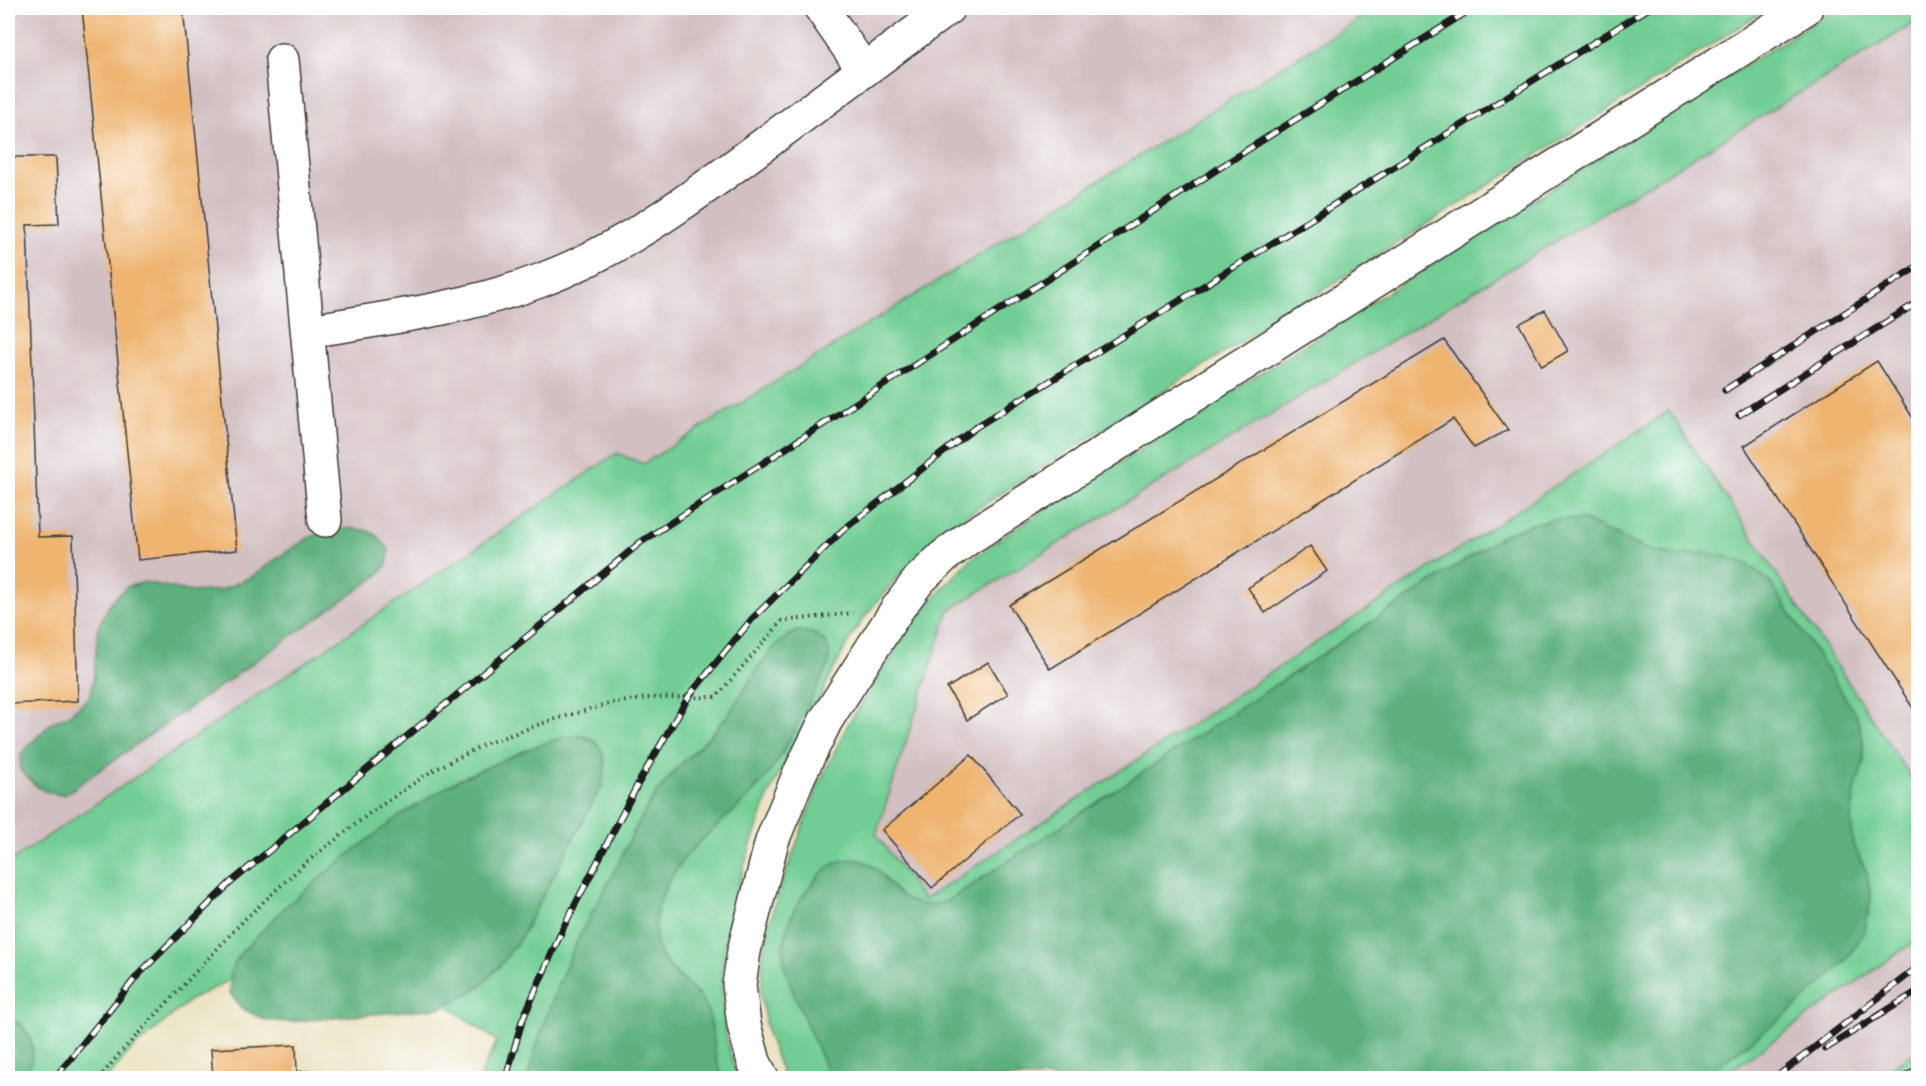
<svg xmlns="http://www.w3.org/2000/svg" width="1926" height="1086" font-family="Vollkorn,serif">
	<rect width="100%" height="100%" fill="#fff"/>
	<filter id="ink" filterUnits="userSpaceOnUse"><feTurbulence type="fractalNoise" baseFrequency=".0167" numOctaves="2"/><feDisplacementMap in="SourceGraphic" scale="12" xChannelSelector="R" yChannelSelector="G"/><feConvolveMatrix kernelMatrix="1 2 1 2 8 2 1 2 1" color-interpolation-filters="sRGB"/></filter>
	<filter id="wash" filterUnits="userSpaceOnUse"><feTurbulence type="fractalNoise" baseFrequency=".008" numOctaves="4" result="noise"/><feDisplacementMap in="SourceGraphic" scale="24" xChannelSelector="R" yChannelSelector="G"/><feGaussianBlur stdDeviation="1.35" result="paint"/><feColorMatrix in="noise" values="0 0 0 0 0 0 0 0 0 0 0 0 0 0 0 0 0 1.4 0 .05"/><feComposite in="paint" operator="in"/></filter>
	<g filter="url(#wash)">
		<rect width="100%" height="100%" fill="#ebe3c3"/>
		<g fill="#d2bfc1">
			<path d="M8,8H1382L643,464L617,453L8,863Z"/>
			<path d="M1918,21V788L1669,411L924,900L876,834L949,610Z"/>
			<path d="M1918,939V1050L1875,1078H1720Z"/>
		</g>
		<g fill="#72cd94" stroke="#477458" stroke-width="1.5">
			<path d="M1377,8H1769L953,524C917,556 882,590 855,631C837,660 822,693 807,724C796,744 784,763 774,784C765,801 760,821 753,839C727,915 706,1001 739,1078H479L497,1041L336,927L190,1000L127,1054L108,1078H8V863L617,453L643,464Z"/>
			<path d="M1836,8H1918V21L949,610L876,834L924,900L1669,411L1918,788V939L1720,1078H784L767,1033L761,997L763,955L775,902L818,786L847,726L913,622L940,591L970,560L1007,534Z"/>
			<path d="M1918,1050V1078H1875Z"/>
		</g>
		<g fill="#5db07e" stroke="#3c664d" stroke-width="1.5">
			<path d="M1558,519L1584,520L1651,551L1679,555L1705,553L1729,557L1749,565L1770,582L1855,713L1863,738L1864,762L1855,791L1851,820L1853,844L1867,872L1871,897L1865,931L1847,959L1821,984L1787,1014L1702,1078H830C820,1054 809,1030 799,1006C794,993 786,978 784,963C779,933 796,902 815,880C828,865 843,855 863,861C875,865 883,876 890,885C906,905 924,908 947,901L1505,534L1532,524Z"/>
			<path d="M340,528C366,529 374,528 389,550L387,565L376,577L64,795C40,793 36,786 20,770L21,754L51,723L70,714L90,696L94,675L98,627L111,602L127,587L145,582L192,592L221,590L253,576L280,556L310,537Z"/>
			<path d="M798,631C820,632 834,643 828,666C810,700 793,739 771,770C737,820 679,842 659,904C655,918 654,929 657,944C662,968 689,981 702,1000C713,1016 713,1039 716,1057C718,1064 721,1071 723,1078H527C539,1035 554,992 573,950C585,923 601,896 615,870C629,842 642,811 662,786C681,761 707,742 727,716C749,688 763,645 798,631Z"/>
			<path d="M582,736C586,737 592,739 595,742C608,753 606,771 602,785L521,937L502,963L483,984L462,998L439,1008L288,1022L265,1020L241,1008L230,993L231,972L239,955L284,908L339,862L395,819L458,780L526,750L563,737Z"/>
			<path d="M8,1021L20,1023C36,1044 37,1055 23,1078H8Z"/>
		</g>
		<g id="blocks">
			<g fill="#eeb46f">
				<path d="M82,8H183L237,550L138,560Z"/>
				<path d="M8,157H56L59,224L27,225L38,537L73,536L78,701L8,704Z"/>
				<path d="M1545,310L1568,351L1542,366L1519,324Z"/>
				<path d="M1444,340L1508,430L1474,448L1453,419L1050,669L1009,605Z"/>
				<path d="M1877,361L1918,426V716L1744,446Z"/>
				<path d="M1310,546L1327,571L1265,613L1248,588Z"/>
				<path d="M988,662L1008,694L967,720L947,688Z"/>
				<path d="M971,755L1020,814L932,888L882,830Z"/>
				<path d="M296,1045L297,1072L309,1071L310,1078H213L211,1049Z"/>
			</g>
		</g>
	</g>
	<g filter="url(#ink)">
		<use href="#blocks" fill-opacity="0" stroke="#3b3a35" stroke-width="1.5"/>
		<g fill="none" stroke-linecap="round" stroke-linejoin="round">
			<defs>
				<g id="minor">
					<path d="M821,8L864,70"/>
					<path d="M282,60L325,520"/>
					<path d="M309,331C386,318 465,309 539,281C625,249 697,194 770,140C829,96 889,52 948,8"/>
					<path d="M762,1078L754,1062L744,1025L739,985L744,951L772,841L799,775L826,720L898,608L919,580L943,557L967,539L1806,8"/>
				</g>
			</defs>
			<use href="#minor" stroke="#3b3a35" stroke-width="36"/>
			<path stroke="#3b3a35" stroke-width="4" stroke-dasharray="1.5 4.5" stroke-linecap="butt" d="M99,1078L122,1051L244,920L303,865L370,813L432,771L485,744L549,721L608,704L647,698L716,697L782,621L853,613"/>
			<use href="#minor" stroke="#fff" stroke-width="33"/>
			<defs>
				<g id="rail">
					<path d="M1725,390L1918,266"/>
					<path d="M1739,415L1918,302"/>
					<path d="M1825,1049L1918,991"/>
					<path d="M55,1078L138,975L229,884L641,542L1258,143L1473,8"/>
					<path d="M506,1078L522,1021L564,926L639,782L689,696L752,619L843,530L976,427L1263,249L1649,8"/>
					<path d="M1775,1078L1918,967"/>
					<path d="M1904,1078L1918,1069"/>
				</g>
			</defs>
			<use href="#rail" stroke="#1c1c1c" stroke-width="7"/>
			<use href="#rail" stroke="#fff" stroke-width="4.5" stroke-dasharray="14" stroke-linecap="butt"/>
		</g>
	</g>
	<rect width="1926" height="1086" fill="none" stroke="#fff" stroke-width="30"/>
</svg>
